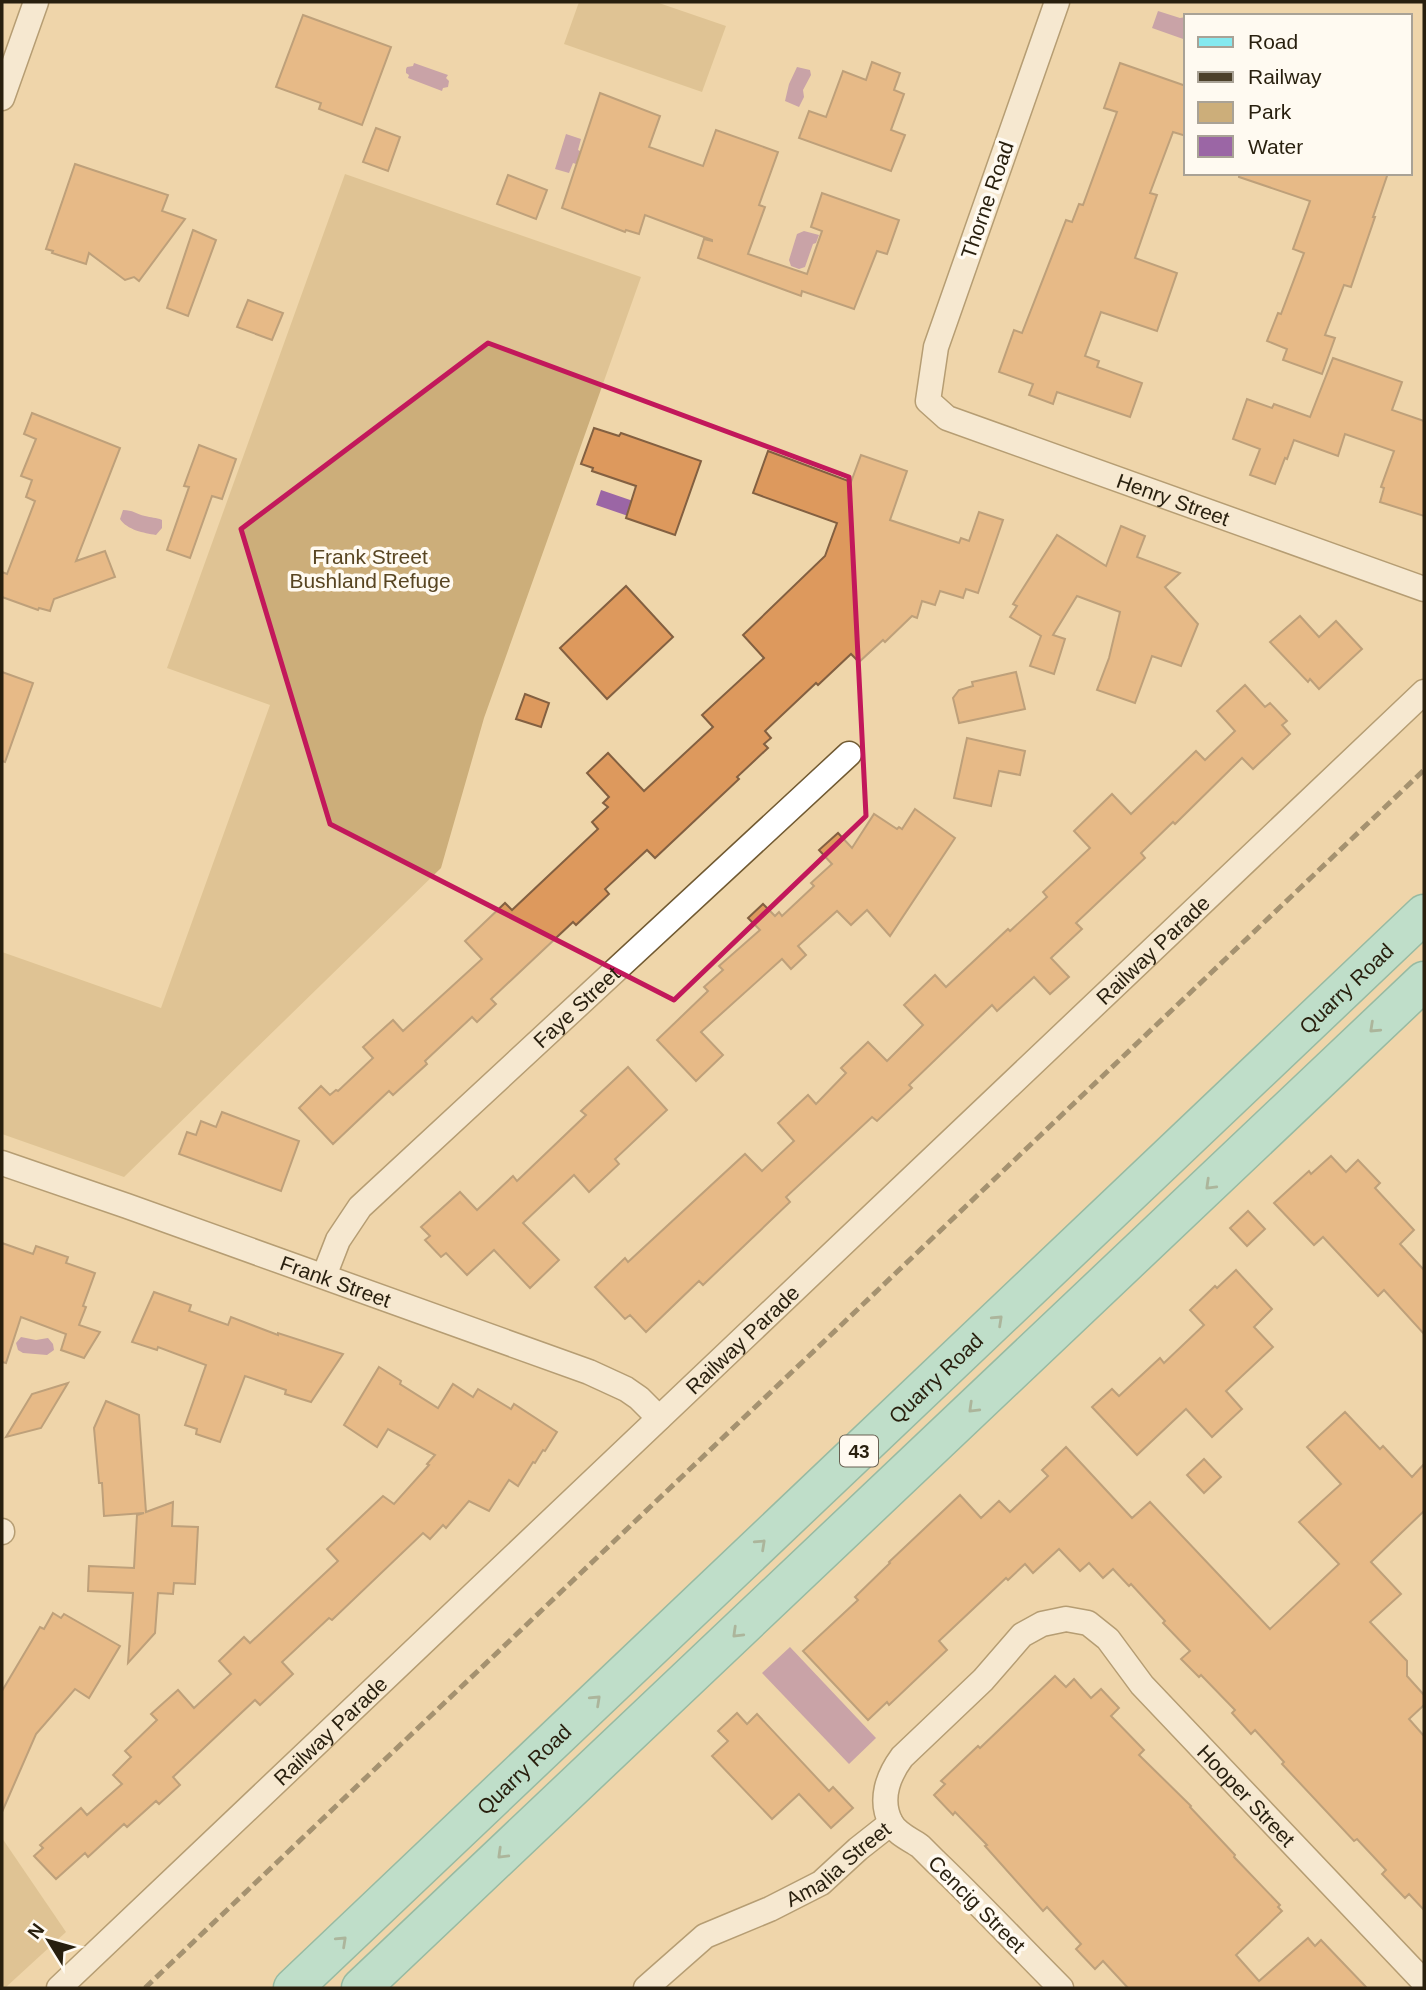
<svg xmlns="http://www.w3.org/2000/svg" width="1426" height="1990" font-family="Arial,sans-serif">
	<rect width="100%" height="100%" fill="#efd6aa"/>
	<g fill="#ccae7a">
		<path d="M579,2H656L726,26L702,92L564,44Z"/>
		<path d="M345,174L641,277L484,718L441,868L124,1177L2,1134V952L161,1008L270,705L167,668Z"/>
		<path d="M2,1838L66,1932L5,1988H2Z"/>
	</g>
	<g fill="#9b66a5">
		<path d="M1158,11L1180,18L1186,17V40L1152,28Z"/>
		<path d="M414,63L448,75L446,78L449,81L448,87L443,88L442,91L408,78L409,75L406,73V69L407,67L413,66Z"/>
		<path d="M797,67L810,70L811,75L803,90L804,97L799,107L785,101L789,84Z"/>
		<path d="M566,134L581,139L578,150L584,153L579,165L573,163L569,173L555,169Z"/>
		<path d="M804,231L819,235L816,243L813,244L805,267L799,269L791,266L789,260L797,234Z"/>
		<path d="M601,490L636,502L631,517L596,505Z"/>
		<path d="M123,510C133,510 136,514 145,516C151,518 156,517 162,520V528L156,535C144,533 127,530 120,519Z"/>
		<path d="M21,1337L36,1340L48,1338L53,1344L54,1350L47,1355L23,1353L18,1350L16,1343Z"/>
		<path d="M790,1647L876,1738L849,1764L762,1673Z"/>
	</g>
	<g fill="#dd995d" stroke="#836041" stroke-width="2">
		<path d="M303,15L391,47L362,125L319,109L321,103L276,87Z"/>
		<path d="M872,62L900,73L894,90L904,94L891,130L905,135L891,171L799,138L809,111L826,117L843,71L866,80Z"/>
		<path d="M1120,63L1186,86V136L1173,132L1150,193L1157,195L1135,258L1177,273L1157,331L1101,312L1085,356L1099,361L1097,367L1142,383L1130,417L1057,392L1053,404L1029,395L1033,384L999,372L1014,330L1022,333L1066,220L1072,222L1079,204L1083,205L1117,112L1104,108Z"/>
		<path d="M600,93L660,116L649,147L703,166L716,130L778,152L759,205L765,207L748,254L807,274L822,231L811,227L822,193L899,220L887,254L877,251L854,309L802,291L801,296L698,258L704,239L712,241V240L645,215L639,234L626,230L625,232L562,208Z"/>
		<path d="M376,128L400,137L388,171L363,162Z"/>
		<path d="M75,164L168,195L162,211L185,219L139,281L134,277L125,280L89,253L86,264L52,253L53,251L46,249Z"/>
		<path d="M1239,173H1388L1373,217H1375L1351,287L1344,285L1325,335L1335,338L1322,374L1283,360L1287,349L1267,341L1278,313L1281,314L1304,253L1293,249L1310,201L1239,177Z"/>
		<path d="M508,175L547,190L536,219L497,204Z"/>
		<path d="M193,230L216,240L188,316L167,308Z"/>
		<path d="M248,300L283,313L272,340L237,327Z"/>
		<path d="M1333,358L1402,382L1392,410L1424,421V516L1380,502L1384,488L1381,487L1394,451L1345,434L1338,456L1294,440L1287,459L1285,458L1275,484L1250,475L1260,449L1233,439L1247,399L1272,408L1274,404L1310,417Z"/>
		<path d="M32,413L120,448L76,561L105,551L115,577L54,599L50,611L39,608L38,610L2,597V572L7,574L35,501L26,497L32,480L21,476L36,439L24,434Z"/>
		<path d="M594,428L619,436L621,433L701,461L675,535L626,518L636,486L592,471L593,468L581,464Z"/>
		<path d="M199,445L236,459L222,499L212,496L190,558L167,550L189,487L184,486Z"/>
		<path d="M768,451L851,482L861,455L907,471L890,520L959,543L961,538L969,541L979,512L1003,520L978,593L966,589L963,598L940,591L935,605L922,601L917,618L912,616L885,642L883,640L859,662L851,654L818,685L816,683L765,731L771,738L764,744L768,748L737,777L739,779L655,858L647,850L605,889L609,894L576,925L573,922L491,999L496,1004L477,1022L472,1017L425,1061L427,1064L393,1095L389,1091L333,1144L299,1108L321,1086L330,1095L336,1090L338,1091L373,1058L363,1047L393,1020L403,1031L482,959L465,941L505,903L512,910L598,829L592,822L608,807L603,803L609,797L587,773L608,753L644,791L713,727L702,715L764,658L743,635L825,556L837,523L753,493Z"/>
		<path d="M1121,526L1145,536L1137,557L1180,573L1165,587L1198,624L1181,666L1152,656L1135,703L1097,690L1109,658L1120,612L1077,596L1053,635L1065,639L1054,674L1030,666L1041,636L1010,617L1017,606L1013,604L1057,535L1106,566Z"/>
		<path d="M626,586L673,637L607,699L560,648Z"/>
		<path d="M1300,616L1319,637L1336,621L1362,649L1319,689L1310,679L1308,682L1270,642Z"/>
		<path d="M2,672L33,683L5,762L2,761Z"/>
		<path d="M1016,672L1025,709L959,723L953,698L959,690L973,686L972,682Z"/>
		<path d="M1245,685L1265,707L1270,703L1287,721L1282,725L1290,734L1253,769L1242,758L1175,824L1173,822L1141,853L1145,858L1076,923L1082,929L1051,958L1069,977L1050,994L1034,977L997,1011L992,1005L909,1085L912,1088L877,1121L872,1117L786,1197L790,1202L703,1285L699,1281L646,1332L630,1315L625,1319L595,1287L625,1258L628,1262L745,1154L762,1171L794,1141L778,1123L808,1095L816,1104L846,1073L841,1068L868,1042L887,1061L923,1025L904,1005L935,975L946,987L1008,929L1010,931L1047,897L1043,892L1090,848L1074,831L1112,794L1131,814L1196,751L1205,760L1235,731L1217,711Z"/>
		<path d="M525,694L549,703L541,727L516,719Z"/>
		<path d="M967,738L1025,751L1020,775L999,771L991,806L954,798Z"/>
		<path d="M915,809L955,838L890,936L867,910L851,925L837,911L798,946L806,955L791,969L782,959L701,1032L723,1055L696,1081L657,1040L708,991L704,987L723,970L719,966L760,930L748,918L763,904L775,916L779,912L782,916L814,886L811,883L832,864L819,850L838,833L852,848L874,814L897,829L899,827L902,829Z"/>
		<path d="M628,1067L667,1110L615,1159L619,1164L589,1192L574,1175L523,1223L559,1260L530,1288L494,1250L467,1275L446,1253L441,1257L425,1240L430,1236L421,1227L460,1192L477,1210L513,1176L517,1181L586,1115L581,1111Z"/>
		<path d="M222,1112L299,1141L281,1191L179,1154L187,1132L196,1135L201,1121L216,1127Z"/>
		<path d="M1331,1156L1346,1172L1358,1160L1380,1183L1375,1188L1414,1230L1400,1244L1424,1270V1334L1384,1290L1378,1296L1323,1237L1314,1245L1274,1203L1309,1171L1311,1174Z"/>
		<path d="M1248,1211L1265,1229L1247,1246L1230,1228Z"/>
		<path d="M2,1243L33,1254L36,1246L68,1257L66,1263L95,1273L83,1306L86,1307L79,1325L100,1332L84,1358L61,1350L66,1334L21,1317L6,1363L2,1362Z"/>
		<path d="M1236,1270L1272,1309L1254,1327L1273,1347L1226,1391L1242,1409L1212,1437L1186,1409L1137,1455L1092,1407L1112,1389L1119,1396L1160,1358L1164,1363L1204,1325L1190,1310L1215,1286L1217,1288Z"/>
		<path d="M154,1292L191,1305L189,1311L228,1325L231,1317L278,1335V1333L343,1354L311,1402L285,1394L286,1390L245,1376L220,1442L196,1434L197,1429L185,1425L206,1365L158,1347L157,1350L132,1342Z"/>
		<path d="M379,1367L401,1381L400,1384L438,1408L453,1384L473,1397L478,1389L511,1409L514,1404L557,1432L545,1451L543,1450L535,1463L533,1462L518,1486L509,1480L489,1511L469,1501L446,1528L443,1525L430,1539L423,1533L332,1620L329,1618L282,1662L293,1674L260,1705L255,1700L173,1777L180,1785L159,1804L156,1801L127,1827L124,1824L88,1857L85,1853L56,1879L34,1856L43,1848L40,1845L81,1808L87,1815L122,1784L113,1775L131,1757L125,1751L157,1720L151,1714L178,1690L194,1708L231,1674L219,1661L244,1637L250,1643L338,1561L327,1549L383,1496L394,1504L429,1465L427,1464L435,1455L388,1429L377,1447L344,1425Z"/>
		<path d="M68,1383L41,1428L6,1437L32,1394Z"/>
		<path d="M106,1401L139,1415L146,1512L173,1502L172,1526L198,1527L195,1584L174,1583L173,1594L158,1593L155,1633L128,1663L133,1593L88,1591L89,1566L134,1568L137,1515L144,1513L104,1516L102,1483H99L94,1428Z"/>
		<path d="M1345,1412L1380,1449L1383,1446L1412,1477L1424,1464V1511L1371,1562L1401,1594L1370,1622L1407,1661V1676L1424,1695V1705L1409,1719L1424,1736V1910L1409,1894L1405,1898L1382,1874L1386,1870L1357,1839L1354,1841L1282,1764L1284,1762L1255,1730L1251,1734L1232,1713L1235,1710L1201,1675L1199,1677L1181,1659L1190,1651L1163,1623L1165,1621L1131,1584L1129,1586L1113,1569L1103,1578L1089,1563L1080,1571L1059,1549L1033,1573L1025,1564L1008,1580L1006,1578L939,1641L947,1650L889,1705L887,1702L868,1720L803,1651L858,1600L855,1597L890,1563L889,1562L960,1495L981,1518L999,1501L1010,1512L1048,1476L1042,1470L1066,1447L1132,1518L1150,1502L1270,1629L1339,1564L1299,1522L1341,1484L1307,1447Z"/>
		<path d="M1204,1459L1221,1477L1204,1493L1187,1475Z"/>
		<path d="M53,1613L61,1618L64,1614L120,1646L89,1698L75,1689L36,1734L2,1812V1691L40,1627L44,1629Z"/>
		<path d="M1055,1676L1066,1687L1074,1679L1091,1698L1101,1689L1119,1708L1111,1716L1144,1750L1139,1755L1191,1806L1190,1807L1235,1855L1234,1857L1280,1905L1278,1907L1282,1911L1236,1955L1259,1981L1308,1938L1315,1946L1321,1940L1367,1988H1128L1103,1961L1095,1969L1076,1949L1081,1944L1047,1907L1043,1911L985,1846L987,1845L955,1812L953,1815L934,1795L945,1784L941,1781L978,1746L980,1748Z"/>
		<path d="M737,1713L747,1724L757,1714L829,1791L833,1787L853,1808L831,1828L799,1794L772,1819L712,1756L728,1741L718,1731Z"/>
	</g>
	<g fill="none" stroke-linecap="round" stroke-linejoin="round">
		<defs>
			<g id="street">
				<path id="s1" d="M1057,2L936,347L928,401L947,418L1424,589"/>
				<path d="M2,98L36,2"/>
				<path id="s2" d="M2,1163L127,1206L589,1372L626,1389L639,1398L659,1418"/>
				<path id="s3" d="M324,1276L338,1240L360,1207L849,754"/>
				<path d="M2,1532V1531"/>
				<path id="s4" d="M59,1988L1424,692"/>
				<path id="s5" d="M646,1988L705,1936L770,1909L821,1883L858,1849L891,1823"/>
				<path id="s6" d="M1061,1988C1019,1946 978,1902 935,1861C930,1856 925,1851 920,1846C910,1839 897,1834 891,1823C879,1800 888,1776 902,1757L983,1680L1022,1635L1042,1624L1066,1619L1088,1623L1108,1639L1142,1685L1424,1982"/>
			</g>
			<g id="primary">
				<path id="s7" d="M293,1988L1424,914"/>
				<path d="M361,1988L1424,981"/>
			</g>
		</defs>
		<use href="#street" stroke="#715a32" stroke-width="27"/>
		<use href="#primary" stroke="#2f9999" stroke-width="41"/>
		<use href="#street" stroke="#fff" stroke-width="24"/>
		<use href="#primary" stroke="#85e9ef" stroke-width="38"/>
		<path stroke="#4c402a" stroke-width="5" stroke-dasharray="10 5" stroke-linecap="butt" d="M145,1988L1424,770"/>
	</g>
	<defs><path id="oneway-chevron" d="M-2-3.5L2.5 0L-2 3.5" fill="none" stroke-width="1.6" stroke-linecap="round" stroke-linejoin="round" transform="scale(1.75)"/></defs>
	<g stroke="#5b8e8a">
		<use href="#oneway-chevron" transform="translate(1374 1028) rotate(137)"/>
		<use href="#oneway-chevron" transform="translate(1210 1185) rotate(136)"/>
		<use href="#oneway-chevron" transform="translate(998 1320) rotate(-43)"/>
		<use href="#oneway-chevron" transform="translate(973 1408) rotate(136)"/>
		<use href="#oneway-chevron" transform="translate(761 1544) rotate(-43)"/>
		<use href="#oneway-chevron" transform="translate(737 1633) rotate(136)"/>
		<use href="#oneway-chevron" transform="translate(596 1700) rotate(-43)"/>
		<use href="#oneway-chevron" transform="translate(502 1854) rotate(136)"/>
		<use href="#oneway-chevron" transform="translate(342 1941) rotate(-43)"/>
	</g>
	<path d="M0 0H1426V1990H0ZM488,343L849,477L866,816L674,1000L330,824L241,529Z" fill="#efd6aa" fill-opacity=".55" fill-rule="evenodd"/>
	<path fill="none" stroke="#c2185b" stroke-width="5" stroke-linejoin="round" d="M488,343L849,477L866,816L674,1000L330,824L241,529Z"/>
	<g text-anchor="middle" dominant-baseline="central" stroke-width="7" stroke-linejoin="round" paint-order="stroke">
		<rect fill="#fffaf1" stroke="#686152" stroke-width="2" x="840" y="1435.5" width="38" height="31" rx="5"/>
		<g font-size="19" font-weight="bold" fill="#281f0e">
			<text x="859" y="1451">43</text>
		</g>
		<g font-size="21" fill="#281f0e" stroke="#fffaf1">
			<text transform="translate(987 200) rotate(-71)">Thorne Road</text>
			<text stroke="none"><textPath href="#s1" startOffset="686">Henry Street</textPath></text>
			<text stroke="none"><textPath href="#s4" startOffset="1508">Railway Parade</textPath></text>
			<text stroke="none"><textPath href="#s7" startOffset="1452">Quarry Road</textPath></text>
			<text stroke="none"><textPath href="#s3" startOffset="373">Faye Street</textPath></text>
			<text stroke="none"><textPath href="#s2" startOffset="354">Frank Street</textPath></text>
			<text stroke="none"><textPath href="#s4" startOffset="942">Railway Parade</textPath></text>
			<text stroke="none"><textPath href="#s7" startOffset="886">Quarry Road</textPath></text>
			<text stroke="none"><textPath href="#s4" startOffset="374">Railway Parade</textPath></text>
			<text stroke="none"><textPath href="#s7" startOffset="318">Quarry Road</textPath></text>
			<text stroke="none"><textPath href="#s6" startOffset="784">Hooper Street</textPath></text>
			<text stroke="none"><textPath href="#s5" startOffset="231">Amalia Street</textPath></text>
			<text transform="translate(977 1904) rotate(45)">Cencig Street</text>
		</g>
		<g font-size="21" fill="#584522" stroke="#fffaf1">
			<text x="370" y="556">Frank Street<tspan x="370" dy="24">Bushland Refuge</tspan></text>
		</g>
	</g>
	<rect width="1426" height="1990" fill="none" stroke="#281f0e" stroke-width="7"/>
	<rect x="1184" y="14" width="228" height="161" fill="#fffaf1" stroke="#a9a296" stroke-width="2"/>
	<rect x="1198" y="37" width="35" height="10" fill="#85e9ef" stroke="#a9a296" stroke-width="2"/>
	<text x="1248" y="49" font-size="21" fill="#281f0e">Road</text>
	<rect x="1198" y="72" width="35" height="10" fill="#4c402a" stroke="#a9a296" stroke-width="2"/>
	<text x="1248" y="84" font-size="21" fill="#281f0e">Railway</text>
	<rect x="1198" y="102" width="35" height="21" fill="#ccae7a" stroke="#a9a296" stroke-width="2"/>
	<text x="1248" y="119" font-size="21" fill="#281f0e">Park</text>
	<rect x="1198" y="136" width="35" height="21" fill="#9b66a5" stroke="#a9a296" stroke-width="2"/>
	<text x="1248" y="154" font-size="21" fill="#281f0e">Water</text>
	<g transform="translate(49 1941) rotate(307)" stroke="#fffaf1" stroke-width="5" paint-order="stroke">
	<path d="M0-5L12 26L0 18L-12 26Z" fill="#281f0e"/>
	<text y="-10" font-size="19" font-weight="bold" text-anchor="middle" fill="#281f0e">N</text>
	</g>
</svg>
